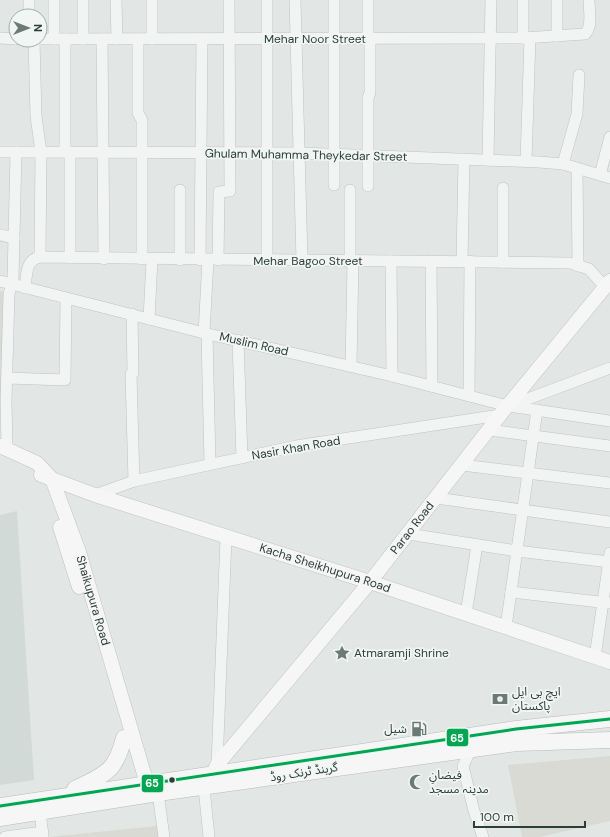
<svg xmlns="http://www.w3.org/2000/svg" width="610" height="837" font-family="'DM Sans','Noto Sans Arabic',sans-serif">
	<rect width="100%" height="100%" fill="#e2e7e5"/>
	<path fill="#d1dad6" d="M17,511L34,780L0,785V515Z"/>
	<g fill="#d9dad3">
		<path d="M0,291L5,292L2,414H0Z"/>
		<path d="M610,756V821L540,837H522L508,765Z"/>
		<path d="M157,826L158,837H48Z"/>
	</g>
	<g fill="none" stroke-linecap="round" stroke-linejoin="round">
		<defs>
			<g id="minor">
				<path d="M29,0V16"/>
				<path d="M54,0V39"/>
				<path d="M83,0V39"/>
				<path d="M116,0L117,39"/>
				<path d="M152,0V39"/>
				<path d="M295,0L302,261"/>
				<path d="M368,0V35L370,39V93L368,98V186"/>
				<path d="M523,0V38"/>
				<path d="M557,0V36"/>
				<path d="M0,38L16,39"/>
				<path d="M40,39L523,38L585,34C593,27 589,10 589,0"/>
				<path d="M65,39V152"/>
				<path d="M102,39L104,259"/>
				<path d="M138,39V113L142,120V259"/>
				<path d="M34,40L36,116L41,152L40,257"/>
				<path d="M0,152L300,153L539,162L563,164L610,178"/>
				<path d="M70,152V258"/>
				<path d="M488,160L491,0"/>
				<path d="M526,161L530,38"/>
				<path d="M563,164L577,114L579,75"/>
				<path d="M577,168L578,266"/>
				<path d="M600,175L610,137"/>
				<path d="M334,185V0"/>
				<path d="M503,188V262"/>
				<path d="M180,190V260"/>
				<path d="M0,235L14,238"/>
				<path d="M200,260L202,40"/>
				<path d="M218,260L219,192L230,191L229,0"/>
				<path d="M267,261V0"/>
				<path d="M350,261V190"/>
				<path d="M391,261L392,376"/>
				<path d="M431,261L432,386"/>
				<path d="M462,261L464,159"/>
				<path d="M0,281L204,333L388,375L508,406L610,421"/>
				<path d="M25,288C27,275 25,260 40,257L570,263L589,269L605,287"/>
				<path d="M132,314L133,373L131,374L134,481"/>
				<path d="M149,319L152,260"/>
				<path d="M204,333L208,260"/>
				<path d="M207,334L210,464"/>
				<path d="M238,340L242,458"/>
				<path d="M351,366L353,261"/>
				<path d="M7,378L65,380L66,298"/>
				<path d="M469,396L470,261"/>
				<path d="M509,406L610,368"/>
				<path d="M489,430L610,446"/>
				<path d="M7,448L6,401L9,294L13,279L16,152"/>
				<path d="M462,465L610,483"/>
				<path d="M95,495L134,481L296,446L500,415"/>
				<path d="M436,498L610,522"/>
				<path d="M408,534L517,551L610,562"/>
				<path d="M511,592L609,603"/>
				<path d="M466,614L477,545"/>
				<path d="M506,627L537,410"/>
				<path d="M595,657L610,553"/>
				<path d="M471,749L463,766L474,811L483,837"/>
				<path d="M217,765L226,538"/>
				<path d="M204,788L209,837"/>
				<path d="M158,793L164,837"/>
				<path d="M40,812L43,837"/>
				<path d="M5,837L43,832"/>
			</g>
			<g id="major">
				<path id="s1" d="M0,446L37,463L52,479L79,552L147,784"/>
				<path id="s2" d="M41,475L95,495L370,582L610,662"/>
				<path d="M60,527L79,587"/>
				<path id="s3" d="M213,774L217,765L370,582L500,415L610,281"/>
			</g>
			<g id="highway">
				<path d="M75,789C105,774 115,773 124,738"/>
				<path d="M0,806L516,729L610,719"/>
				<path d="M0,818L158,793L517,743L610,740"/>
			</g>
		</defs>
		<use href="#minor" stroke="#bfc2c1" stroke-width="12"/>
		<use href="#major" stroke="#bec3c1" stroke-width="15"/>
		<use href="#highway" stroke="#b5bbb9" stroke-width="17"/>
		<use href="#minor" stroke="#f2f4f3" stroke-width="11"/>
		<use href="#major" stroke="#f6f6f6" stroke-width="14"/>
		<use href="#highway" stroke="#f6f6f6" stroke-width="16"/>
		<defs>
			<path id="bus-1" d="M0,806L516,729L610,719"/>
		</defs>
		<use href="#bus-1" stroke="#f1f6f4" stroke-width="6"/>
		<use href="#bus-1" stroke="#00a651" stroke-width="3"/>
	</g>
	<defs>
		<symbol id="sight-bare" viewBox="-9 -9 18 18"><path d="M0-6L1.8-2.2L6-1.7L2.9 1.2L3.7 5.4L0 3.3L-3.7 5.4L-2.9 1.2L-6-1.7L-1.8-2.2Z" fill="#6c7975" stroke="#f1f6f4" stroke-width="2.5" paint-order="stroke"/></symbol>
		<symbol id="bank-bare" viewBox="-9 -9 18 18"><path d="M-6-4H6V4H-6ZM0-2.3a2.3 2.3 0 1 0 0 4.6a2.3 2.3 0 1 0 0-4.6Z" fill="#6c7975" stroke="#f1f6f4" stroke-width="2.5" paint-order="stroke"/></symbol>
		<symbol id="fuel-bare" viewBox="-9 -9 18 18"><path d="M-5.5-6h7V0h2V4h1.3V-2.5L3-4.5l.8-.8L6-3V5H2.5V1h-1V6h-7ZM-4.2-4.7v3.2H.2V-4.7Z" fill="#6c7975" stroke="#f1f6f4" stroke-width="2.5" paint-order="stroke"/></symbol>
		<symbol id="mosque-bare" viewBox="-9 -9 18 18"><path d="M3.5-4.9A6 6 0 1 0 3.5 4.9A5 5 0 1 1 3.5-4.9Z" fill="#6c7975" stroke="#f1f6f4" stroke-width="2.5" paint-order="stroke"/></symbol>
	</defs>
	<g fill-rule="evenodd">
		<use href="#sight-bare" x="331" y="642" width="22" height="22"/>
		<use href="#bank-bare" x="489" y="688" width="22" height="22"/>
		<use href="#fuel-bare" x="408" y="718" width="22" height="22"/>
		<use href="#mosque-bare" x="406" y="771" width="22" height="22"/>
	</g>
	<circle fill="#2c3e39" stroke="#f1f6f4" stroke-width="1.5" cx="172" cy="780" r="3.5"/>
	<g text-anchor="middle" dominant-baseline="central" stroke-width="3.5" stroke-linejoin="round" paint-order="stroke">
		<g font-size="12" fill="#2c3e39" stroke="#f1f6f4">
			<text x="315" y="39">Mehar Noor Street</text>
			<text transform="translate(306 155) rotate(1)">Ghulam Muhamma Theykedar Street</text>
			<text x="308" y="261">Mehar Bagoo Street</text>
			<text transform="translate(254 344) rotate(13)">Muslim Road</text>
			<text transform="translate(296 448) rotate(-10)">Nasir Khan Road</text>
			<text stroke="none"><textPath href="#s3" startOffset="317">Parao Road</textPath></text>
			<text stroke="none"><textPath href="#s2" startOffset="299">Kacha Sheikhupura Road</textPath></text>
			<text stroke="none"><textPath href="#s1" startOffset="191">Shaikupura Road</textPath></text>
			<text transform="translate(304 772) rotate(-9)">گرینڈ ٹرنک روڈ</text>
		</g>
		<g font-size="12" fill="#2c3e39" stroke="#f1f6f4" text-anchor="start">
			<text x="354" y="653">Atmaramji Shrine</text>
			<text x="512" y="692">ایچ بی ایل<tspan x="512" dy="14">پاکستان</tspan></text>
			<text x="407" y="729" text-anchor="end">شیل</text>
			<text x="429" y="775">فیضانِ<tspan x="429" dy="14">مدینہ مسجد</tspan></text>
		</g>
	</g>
	<g stroke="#f1f6f4" stroke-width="1.5">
		<rect x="446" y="728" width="23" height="19" rx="4" fill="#00a651"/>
		<rect x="141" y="774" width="23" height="19" rx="4" fill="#00a651"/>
	</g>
	<g font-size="11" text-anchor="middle" font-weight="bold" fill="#fff">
		<text x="457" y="742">65</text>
		<text x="152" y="787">65</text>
	</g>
	<g transform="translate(28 28) rotate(90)"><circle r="19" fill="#f1f6f4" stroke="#a2aca9"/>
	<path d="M0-3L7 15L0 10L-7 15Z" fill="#6c7975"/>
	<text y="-6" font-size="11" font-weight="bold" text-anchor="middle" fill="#2c3e39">N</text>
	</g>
	<path d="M474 821v6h111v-6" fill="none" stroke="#2c3e39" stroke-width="2"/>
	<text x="480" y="821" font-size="12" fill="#2c3e39" stroke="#f1f6f4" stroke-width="3" paint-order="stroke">100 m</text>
</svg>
